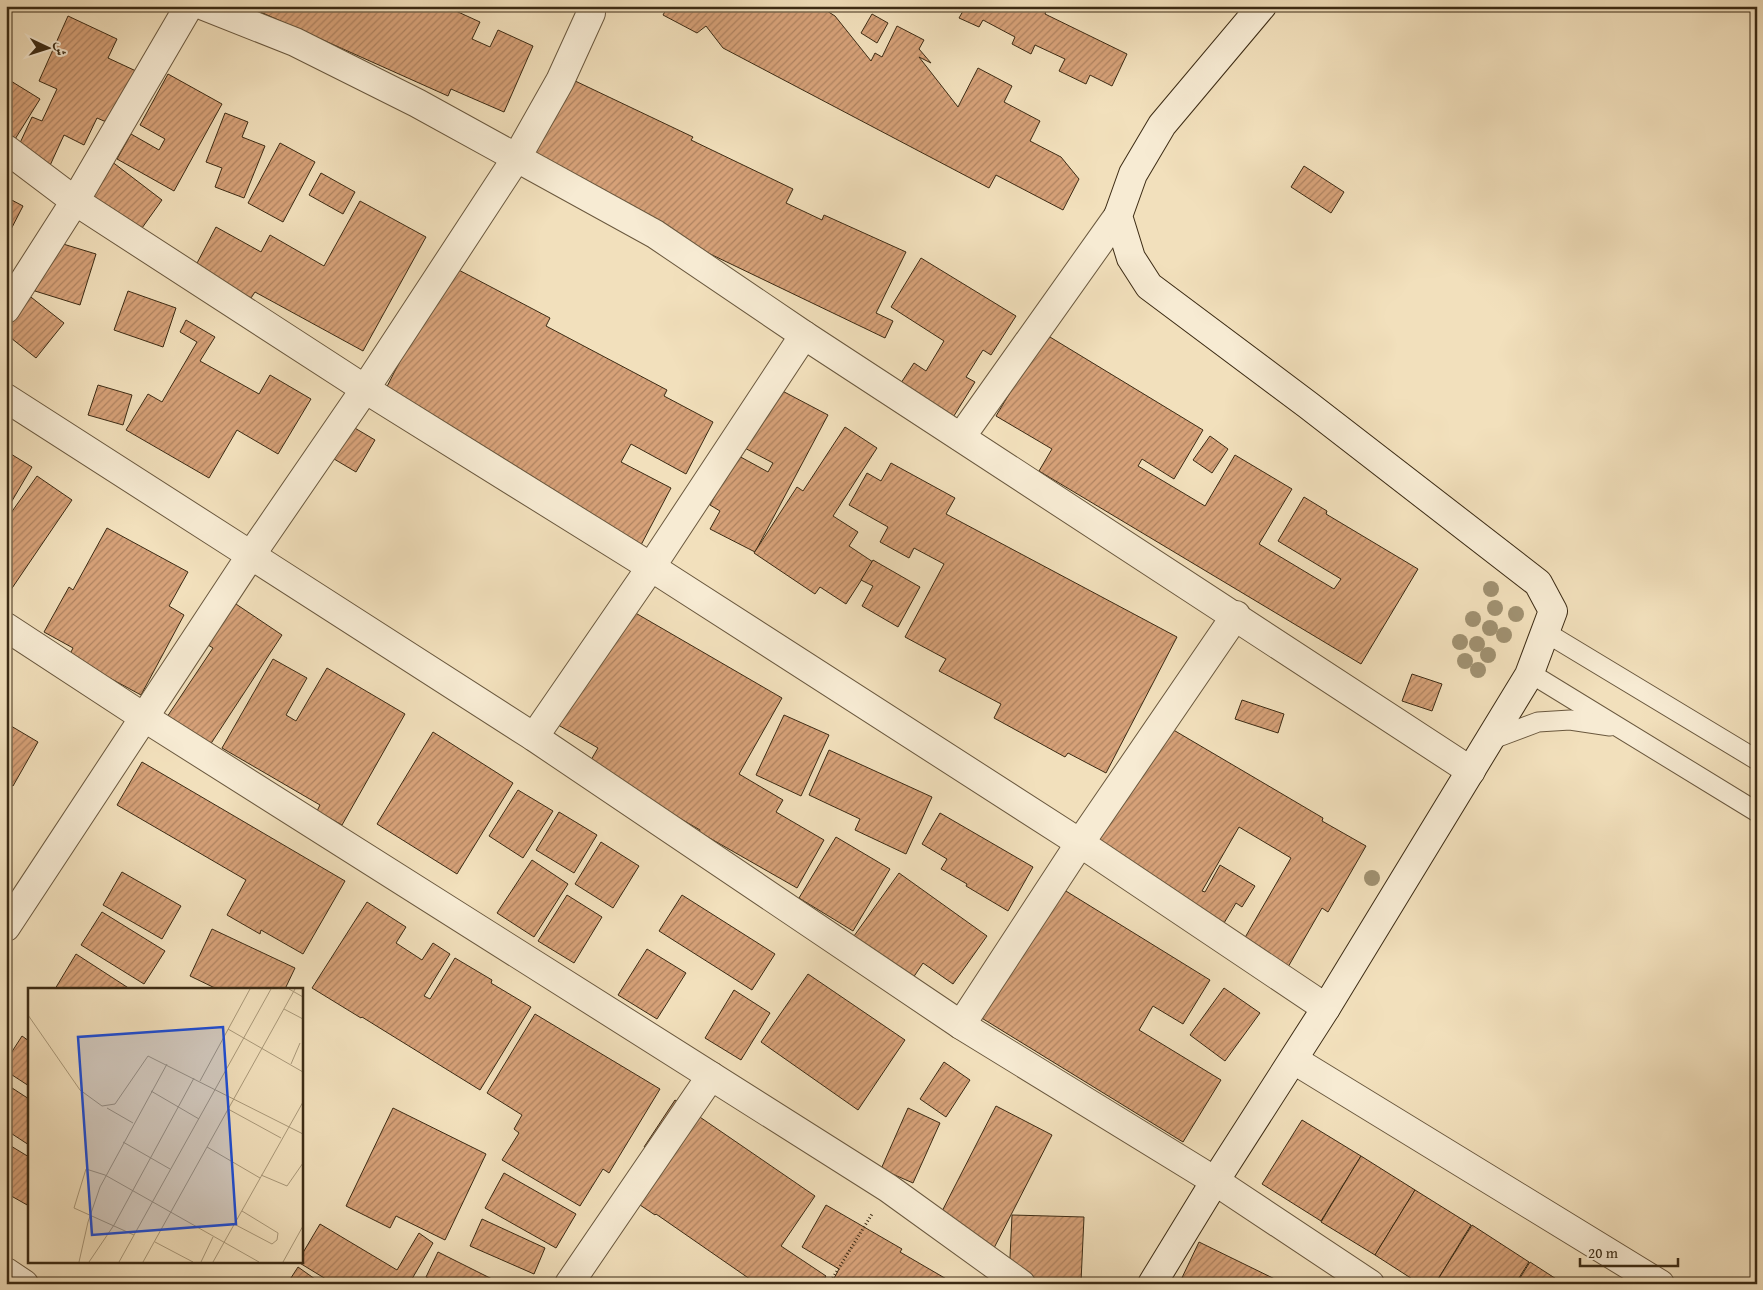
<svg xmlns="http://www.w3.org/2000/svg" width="1763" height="1290" font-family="'Gentium Book Plus',Amiri,serif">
	<defs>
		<pattern id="building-hatch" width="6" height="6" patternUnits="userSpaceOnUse" patternTransform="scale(1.25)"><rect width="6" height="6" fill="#d6a178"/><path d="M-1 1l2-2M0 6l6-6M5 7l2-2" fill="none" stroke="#af8361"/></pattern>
	</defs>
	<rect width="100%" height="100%" fill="#f2e0bc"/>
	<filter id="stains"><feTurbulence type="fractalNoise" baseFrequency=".004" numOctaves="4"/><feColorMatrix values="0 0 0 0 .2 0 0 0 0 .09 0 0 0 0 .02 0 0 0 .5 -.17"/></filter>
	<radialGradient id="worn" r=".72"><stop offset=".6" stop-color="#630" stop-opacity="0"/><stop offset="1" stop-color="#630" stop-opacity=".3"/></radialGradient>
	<g fill="url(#building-hatch)" stroke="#3c2b14">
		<path d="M247,6H445L480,22L472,39L490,47L498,30L533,46L504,112L451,89L448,96Z"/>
		<path d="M668,6H829L827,11L835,16L871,61L875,53L882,57L897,26L924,40L919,49L931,63L919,57L958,107L978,68L1012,86L1004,102L1040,121L1030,141L1061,157L1079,179L1063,210L996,175L989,188L723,48L706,26L697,33L663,15Z"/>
		<path d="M954,6H1048L1045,14L1127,54L1112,86L1090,75L1086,84L1059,71L1065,59L1035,45L1031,54L1012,44L1015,37L983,20L979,27L959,18L963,11Z"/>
		<path d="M872,14L888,23L877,43L861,33Z"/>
		<path d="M68,16L117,39L108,58L136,71L111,124L97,118L84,145L64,135L47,172L14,156L32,117L42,121L57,89L39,81Z"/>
		<path d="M168,74L222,104L174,191L117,159L131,134L159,150L165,139L140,125Z"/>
		<path d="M6,78L40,99L12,144L6,140Z"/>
		<path d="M571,79L693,137L691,140L793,189L786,203L822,220L824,215L906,252L876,313L893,321L885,338L529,167Z"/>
		<path d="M225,113L248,122L242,137L265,146L244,198L215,187L222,168L206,162Z"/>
		<path d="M280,143L315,162L283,222L248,203Z"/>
		<path d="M111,161L162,200L137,235L85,196Z"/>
		<path d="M1304,166L1344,192L1331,213L1291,187Z"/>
		<path d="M321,173L355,192L343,214L309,195Z"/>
		<path d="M6,197L23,206L6,239Z"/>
		<path d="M360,201L426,237L363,351L255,292L251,298L195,267L216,227L261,252L270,235L324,266Z"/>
		<path d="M50,240L96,254L80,305L35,291Z"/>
		<path d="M921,258L1016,316L991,355L983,350L966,377L975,382L952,419L899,386L914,363L926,371L944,341L891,307Z"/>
		<path d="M453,267L550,318L546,326L667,390L664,396L713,422L686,474L631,444L621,462L671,488L641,545L377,406L420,322Z"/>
		<path d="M128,291L176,308L163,347L114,330Z"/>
		<path d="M27,294L64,323L36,358L6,334V321Z"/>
		<path d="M186,320L215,337L200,361L259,394L270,375L311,399L278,454L237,430L209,478L126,430L148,394L162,402L197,342L180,332Z"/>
		<path d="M1045,334L1203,430L1174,479L1142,459L1138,466L1205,506L1235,455L1292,489L1259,544L1334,589L1341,579L1278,541L1304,497L1327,511L1326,514L1418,569L1361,664L1039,471L1052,449L996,416Z"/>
		<path d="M98,385L132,395L123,425L88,415Z"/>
		<path d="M771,385L828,415L755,552L710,529L720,511L710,505L737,455L768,472L773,463L739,445Z"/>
		<path d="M348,424L375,440L356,472L329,456Z"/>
		<path d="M845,427L877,448L833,516L858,532L849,546L873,562L846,604L820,587L815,594L754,553L797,487L803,491Z"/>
		<path d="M1210,436L1228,449L1212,473L1193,460Z"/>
		<path d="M6,451L32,467L6,511Z"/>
		<path d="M891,463L955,498L946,514L1177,637L1106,773L1068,753L1065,757L994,718L1001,704L939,671L946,659L905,637L944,564L914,548L909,558L880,542L888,527L849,505L867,473L881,481Z"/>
		<path d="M37,476L72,500L6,597V520Z"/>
		<path d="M107,528L188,572L169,606L184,615L141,695L69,656L73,648L44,632L69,587L73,590Z"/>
		<path d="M873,560L920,587L898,627L862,606L873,586L861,580Z"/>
		<path d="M227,598L282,635L210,745L167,717L213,648L200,640Z"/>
		<path d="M620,604L782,698L739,774L783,800L776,812L824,840L797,888L699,832L700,830L588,765L598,748L553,722Z"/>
		<path d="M273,659L307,678L286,715L296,721L327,668L405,714L342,825L317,811L320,805L222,748Z"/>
		<path d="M1412,674L1442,684L1432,711L1402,701Z"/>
		<path d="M1242,700L1284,714L1278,733L1235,719Z"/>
		<path d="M784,715L829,735L801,796L756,775Z"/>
		<path d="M6,723L38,742L13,786L9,784L6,789Z"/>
		<path d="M1165,725L1323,818L1322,821L1366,846L1328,912L1322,908L1288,967L1243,941L1291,858L1239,827L1202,891L1205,892L1220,865L1255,886L1242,907L1236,903L1218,933L1092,842Z"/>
		<path d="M433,732L513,783L457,874L377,824Z"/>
		<path d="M829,750L932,797L906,854L855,830L860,819L809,795Z"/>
		<path d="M142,762L345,881L303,954L261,930L260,934L227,915L246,880L117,805Z"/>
		<path d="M518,790L553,811L523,858L489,836Z"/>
		<path d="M559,812L597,835L574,873L536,850Z"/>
		<path d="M940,813L1033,867L1008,911L966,886L967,884L941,869L947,859L922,844Z"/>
		<path d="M836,837L890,869L853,931L799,898Z"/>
		<path d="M601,842L639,866L613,908L575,884Z"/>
		<path d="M532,860L568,884L534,937L497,913Z"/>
		<path d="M122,872L181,906L162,939L103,905Z"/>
		<path d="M899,873L987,936L953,984L923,963L913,978L854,936Z"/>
		<path d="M1061,888L1210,980L1183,1024L1153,1006L1139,1030L1221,1080L1183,1142L967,1009Z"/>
		<path d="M567,895L602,917L574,963L538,941Z"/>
		<path d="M682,895L775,954L752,990L659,931Z"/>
		<path d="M367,902L406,927L396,943L422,960L433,943L450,954L424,996L430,999L455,958L492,980L491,983L531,1007L480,1090L362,1017L361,1018L312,988Z"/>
		<path d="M102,912L165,951L144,984L81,945Z"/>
		<path d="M212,929L295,968L285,989H217L190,976Z"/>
		<path d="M647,949L686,973L657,1019L618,995Z"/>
		<path d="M76,954L130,989H55Z"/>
		<path d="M808,974L905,1040L858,1110L761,1042Z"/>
		<path d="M1224,988L1260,1013L1225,1061L1190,1035Z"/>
		<path d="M734,990L770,1013L741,1060L705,1038Z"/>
		<path d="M535,1014L660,1089L609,1173L603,1169L580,1206L502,1160L519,1133L514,1129L522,1115L487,1093Z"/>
		<path d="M22,1036L29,1041V1086L6,1071V1061Z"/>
		<path d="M944,1062L970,1080L946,1117L920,1099Z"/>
		<path d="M6,1084L29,1099V1145L6,1130Z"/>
		<path d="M675,1100L815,1196L781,1246L826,1276L821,1284H757L656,1214L655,1215L622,1193L651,1152L644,1147Z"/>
		<path d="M996,1106L1052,1135L994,1248L938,1219Z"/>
		<path d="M393,1108L486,1154L445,1240L396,1216L390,1228L346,1206Z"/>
		<path d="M908,1108L940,1123L913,1183L881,1169Z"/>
		<path d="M1302,1120L1361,1156L1321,1221L1262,1184Z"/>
		<path d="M6,1143L29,1157V1206L6,1193Z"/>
		<path d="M1361,1156L1415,1190L1375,1255L1321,1222Z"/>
		<path d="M504,1173L576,1214L556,1248L485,1208Z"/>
		<path d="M1415,1190L1471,1225L1435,1284H1420L1375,1255Z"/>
		<path d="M826,1205L902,1249L900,1252L955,1284H831L839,1269L802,1247Z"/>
		<path d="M1012,1215L1084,1217L1081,1282L1009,1279Z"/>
		<path d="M482,1219L545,1248L534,1274L470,1246Z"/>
		<path d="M320,1224L397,1270L419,1233L433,1243L409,1284H334L298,1262L301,1261V1256Z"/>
		<path d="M1472,1225L1529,1262L1515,1284H1435Z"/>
		<path d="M1199,1242L1285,1284H1179Z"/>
		<path d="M438,1252L502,1284H439L426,1277Z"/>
		<path d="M1530,1262L1564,1284H1516Z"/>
		<path d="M298,1267L322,1284H287Z"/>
	</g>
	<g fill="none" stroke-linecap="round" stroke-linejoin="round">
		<defs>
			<g id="lane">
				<path d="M1545,632L1757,760"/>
				<path d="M1530,673L1757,812"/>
				<path d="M1490,740L1538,722L1570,720L1610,726"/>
			</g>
			<g id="street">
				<path d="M204,6L295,42L417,103L655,234L804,335L1471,771"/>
				<path d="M6,149L75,201L365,389L651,567L1080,843L1326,1008"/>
				<path d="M6,309L75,201L189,6"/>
				<path d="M6,398L534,737L961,1025L1215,1181L1370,1284"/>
				<path d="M961,437L1118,216"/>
				<path d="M6,627L145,718L888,1188L1021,1284"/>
				<path d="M534,737L651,567L804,335"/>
				<path d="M6,927L251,555L365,389L517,157L560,81L591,13V6"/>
				<path d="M961,1025L1080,843L1236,615"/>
				<path d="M1294,1060L1660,1284"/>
				<path d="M6,1272L24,1284"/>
				<path d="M569,1284L711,1076"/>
			</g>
			<path id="secondary" d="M1152,1284L1215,1181L1326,1008L1529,675L1553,611L1538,583L1308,405L1149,286L1131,258L1118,216L1133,174L1162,125L1262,6"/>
		</defs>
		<use href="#lane" stroke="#6a583e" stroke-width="21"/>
		<use href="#street" stroke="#6a583e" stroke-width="30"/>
		<use href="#secondary" stroke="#3c2b14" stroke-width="30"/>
		<path stroke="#3c2b14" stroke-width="3" stroke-dasharray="1 2.5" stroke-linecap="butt" d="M829,1284L872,1214"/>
		<use href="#lane" stroke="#f7ebd3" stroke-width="19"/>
		<use href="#street" stroke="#f7ebd3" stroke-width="28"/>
		<use href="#secondary" stroke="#f7ebd3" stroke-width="28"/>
	</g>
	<g fill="#a09171">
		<circle cx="1491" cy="589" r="8"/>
		<circle cx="1495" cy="608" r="8"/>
		<circle cx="1516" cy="614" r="8"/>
		<circle cx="1473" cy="619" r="8"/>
		<circle cx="1490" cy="628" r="8"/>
		<circle cx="1504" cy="635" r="8"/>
		<circle cx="1460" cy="642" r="8"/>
		<circle cx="1477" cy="644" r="8"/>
		<circle cx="1488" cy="655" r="8"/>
		<circle cx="1465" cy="661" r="8"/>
		<circle cx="1478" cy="670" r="8"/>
		<circle cx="1372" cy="878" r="8"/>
	</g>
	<g transform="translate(28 988)">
		<rect width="275" height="275" fill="#f2e0bc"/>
		<path fill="none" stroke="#a99879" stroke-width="1" d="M261,1L275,9M256,21L275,31M0,27L52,102L74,118L87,116L120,68L275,146M200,41L275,84M263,76L272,55M172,93L222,1M123,103L171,131M79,120L105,135M200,121L253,150M95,154L142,181M179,159L232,190M233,187L259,198L275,175M206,236L244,256L249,252L250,245L214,223M106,247L46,220L58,181L77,187L231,274M127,254L165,274M51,274L60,234L72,199L139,76M61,274L86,237L166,90M91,274L243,1M115,274L267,1M173,274L185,249M185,274L275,114M255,274L275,238"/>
		<path fill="#1d4ed8" fill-opacity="0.15" stroke="#1d4ed8" stroke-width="2.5" d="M195,39L208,236L64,247L50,49Z"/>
		<rect width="275" height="275" fill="none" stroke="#3c2b14" stroke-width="2.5"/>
	</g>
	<rect width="1763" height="1290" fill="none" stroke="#f2e0bc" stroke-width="25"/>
	<rect x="8" y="8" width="1748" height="1275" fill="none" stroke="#3c2b14" stroke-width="2.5"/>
	<rect x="12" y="12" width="1738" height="1265" fill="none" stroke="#3c2b14"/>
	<g transform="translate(48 48) rotate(94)" stroke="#f7ebd3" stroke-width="4" paint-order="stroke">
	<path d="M0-4L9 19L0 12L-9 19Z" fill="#3c2b14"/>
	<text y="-8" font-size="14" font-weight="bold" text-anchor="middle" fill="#3c2b14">ش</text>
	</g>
	<path d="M1580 1258v8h98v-8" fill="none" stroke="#3c2b14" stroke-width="2.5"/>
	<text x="1588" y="1258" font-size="15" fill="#3c2b14" stroke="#f7ebd3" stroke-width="4" paint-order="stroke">20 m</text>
	<rect width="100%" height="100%" filter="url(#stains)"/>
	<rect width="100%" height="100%" fill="url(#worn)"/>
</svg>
